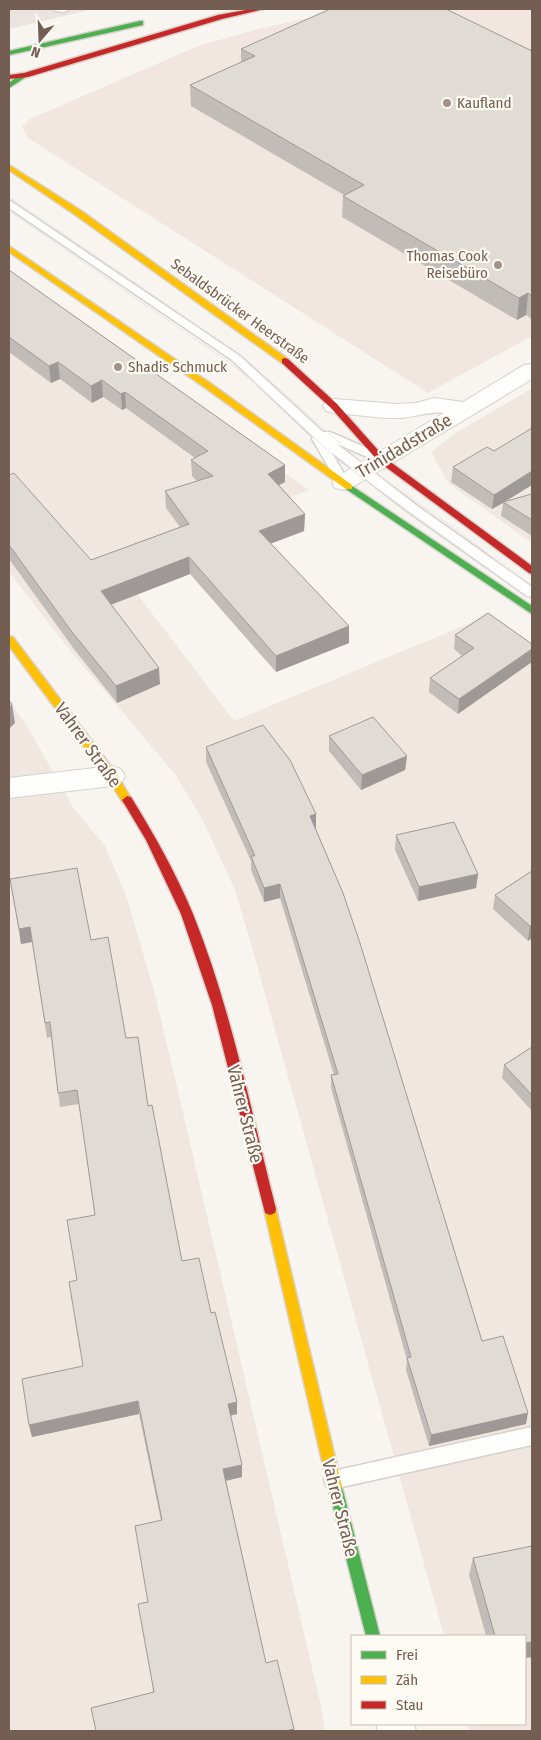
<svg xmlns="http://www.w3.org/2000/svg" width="541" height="1740" font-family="'Fira Sans Condensed',sans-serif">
	<rect width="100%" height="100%" fill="#f8f5f1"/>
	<g fill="#f0e8e0">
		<path d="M9,277L309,490L116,566L234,721L487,616L532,648V1731H470L468,1724H525V1636H444L251,944L235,890L203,821L175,774L68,648L9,572Z"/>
		<path d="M532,388V543L448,483L431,452L454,434Z"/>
		<path d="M9,700L29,729L72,806L105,846L126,895L153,987L172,1065L320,1702L325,1731H9Z"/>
	</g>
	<path fill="#f1e6e0" d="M345,9H532V336L428,393L28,138L22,127L30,119L198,46L255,30Z"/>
	<path fill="#eae4e0" d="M9,9H93L9,29Z"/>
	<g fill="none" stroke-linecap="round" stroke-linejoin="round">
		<defs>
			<g id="lane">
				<path d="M53,9H69L64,12L55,11Z"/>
				<path d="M9,200L240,356L323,432H330L383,455L385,458L383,461L379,462L337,444L416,505L532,587V597L527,596L407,511L332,453L349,482L347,485H339L312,439L313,437L232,360L9,208Z"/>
				<path d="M532,1427V1445L333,1489L326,1486L324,1480L326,1474L333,1471Z"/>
			</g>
			<g id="street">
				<path d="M532,364V379L351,488L343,490L335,488L332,483L335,478L444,413C430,411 416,417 401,418C379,419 356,414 334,413L326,411L323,406L326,401L334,399L398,404L416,403L434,398L463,402L524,365Z"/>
				<path d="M112,766L121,769L125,776L121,783L112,786L9,798V778Z"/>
				<path d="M376,1724H414L416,1731H378Z"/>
			</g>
			<g id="fast">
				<path d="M140,21H143V25L9,55V51Z"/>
				<path d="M22,73L29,75L9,88V83Z"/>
				<path d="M349,484L532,606V614L346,489L344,487Z"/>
				<path d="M335,1480L340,1482L342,1487L380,1636H366L328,1487L330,1482Z"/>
			</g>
			<g id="slow">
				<path d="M9,165L80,210L288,359V363H282L74,214L9,170Z"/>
				<path d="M9,246L210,383L352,485V489H346L204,387L9,252Z"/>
				<path d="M9,636L13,637L116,773L132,800L131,803H123L108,779L9,646Z"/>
				<path d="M270,1203L275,1205L276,1209L342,1487L340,1492L335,1494L330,1492L328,1487L264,1209L265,1205Z"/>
			</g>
			<g id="jam">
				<path d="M251,9H264L222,19L28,77L9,79V75L24,73L218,15Z"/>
				<path d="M285,358L288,359L337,404L385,458L532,566V574L529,573L379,462L331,408L282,363V359Z"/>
				<path d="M127,796L131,797C154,834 176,873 193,914C231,1008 251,1111 276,1209L275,1213L270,1215L265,1213L264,1209L212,1005L181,914L146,840L122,800Z"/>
			</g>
		</defs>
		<use href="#lane" stroke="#d6d1cc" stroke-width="3"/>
		<use href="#street" stroke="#d6d1cc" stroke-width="2"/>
		<use href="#fast" stroke="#d8d2cc" stroke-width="3"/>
		<use href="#slow" stroke="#d8d2cc" stroke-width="3"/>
		<use href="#jam" stroke="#d8d2cc" stroke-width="3"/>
		<use href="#lane" fill="#fefefd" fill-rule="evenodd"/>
		<use href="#street" fill="#fefefd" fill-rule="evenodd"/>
		<use href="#fast" fill="#4caf50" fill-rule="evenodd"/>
		<use href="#slow" fill="#ffc107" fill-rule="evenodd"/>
		<use href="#jam" fill="#c62828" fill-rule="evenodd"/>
		<g stroke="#e6e4e7" stroke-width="1">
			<path d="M9,197L241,355L368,468L454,528L532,587"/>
			<path d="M9,211L230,363L259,386L339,461L532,600"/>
		</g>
	</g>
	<g fill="#c2bcb8">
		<path d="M241,49L532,51V319L526,315L517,320L342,217L343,196L344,195L191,106L190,85L241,62Z"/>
		<path d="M9,270L285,465V482L279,485L305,514L304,531L270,544L349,626V643L276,672L190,574L111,605L160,684L117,703L74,649L9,559V475L91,560L180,527L166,508L165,491L197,481L192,476L191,460L195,458L126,408L122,410L103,397L92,403L60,379L51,383L9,352Z"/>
		<path d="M453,467L532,485L506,501L532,494V536L501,516L503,503L492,509L451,482Z"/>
		<path d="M488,613L458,714L429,692L430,678L462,656L454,649L455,635Z"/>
		<path d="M329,736L407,756L405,770L361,790L329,751Z"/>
		<path d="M206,747L316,814L315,829L482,1341L526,1424L429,1446L406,1370L407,1360L331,1088V1075H334L280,898L264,902L251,870V861L206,762Z"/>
		<path d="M396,835L478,874L476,888L418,901L395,850Z"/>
		<path d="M532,871V938L528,941L493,909L495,895Z"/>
		<path d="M10,879L91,940L126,1038L148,1106L182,1261L211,1313L237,1414L230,1416L242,1465V1477L226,1481L266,1663L294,1729V1731H96L153,1692L147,1602L161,1521L139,1414L32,1437L29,1425L83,1366L77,1280L95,1215L79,1104L60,1107L51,1037L47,1038L32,942L21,944Z"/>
		<path d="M532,1047V1111L502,1078L504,1065Z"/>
		<path d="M532,1546V1657L525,1658V1636H486L469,1575L473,1558Z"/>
	</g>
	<g fill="#9e9996">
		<path d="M528,293L526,315L517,320L519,298Z"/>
		<path d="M58,362L60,379L51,383L49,366Z"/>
		<path d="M102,380L103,397L92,403L91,386Z"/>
		<path d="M125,392L126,408L122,410L121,394Z"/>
		<path d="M285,465V482L268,491V474Z"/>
		<path d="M532,471V485L504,502H503V503L492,509L494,495Z"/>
		<path d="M305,514L304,531L259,548V531Z"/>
		<path d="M189,557L190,574L102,608L101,591Z"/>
		<path d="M349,626V643L276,672V656Z"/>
		<path d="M532,649V662L458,714L459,699Z"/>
		<path d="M159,668L160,684L117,703L116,686Z"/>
		<path d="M12,704L15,723L9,729V708Z"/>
		<path d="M407,756L405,770L361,790L362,775Z"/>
		<path d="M316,814V829L310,830V816Z"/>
		<path d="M478,874L476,888L418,901L419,887Z"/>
		<path d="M280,884V898L264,902V888Z"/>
		<path d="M532,925V938L528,941L530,926Z"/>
		<path d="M30,927L32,942L21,944L19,929Z"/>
		<path d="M138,1401L139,1414L32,1437L29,1425Z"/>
		<path d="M237,1402V1414L228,1416V1404Z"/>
		<path d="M528,1413L526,1424L429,1446L431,1435Z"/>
		<path d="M242,1465V1477L224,1481L223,1469Z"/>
		<path d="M532,1642V1657L525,1658V1643Z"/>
		<path d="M294,1729V1731H285Z"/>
	</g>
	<g fill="#e1dbd6" stroke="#9e9996">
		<path d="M330,9H446L532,51V296L528,293L519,298L343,196L364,185L190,85L255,56L241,49Z"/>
		<path d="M9,270L285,465L268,474L305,514L259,531L349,626L276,656L189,557L101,591L159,668L116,686L72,632L9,545V475L14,473L91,560L189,524L165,491L213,476L191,460L208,451L125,392L121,394L102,380L91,386L58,362L49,366L9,337Z"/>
		<path d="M532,428V471L494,495L453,467L487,447L494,451Z"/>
		<path d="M532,494V520L503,502Z"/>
		<path d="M488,613L532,644V649L459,699L430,678L474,648L455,635Z"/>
		<path d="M9,700L12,704L9,708Z"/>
		<path d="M373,717L407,756L362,775L329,736Z"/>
		<path d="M263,725L290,760L316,814L310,816L343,893L360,943L482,1341L503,1336L528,1413L431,1435L407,1358L411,1357L331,1075L338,1074L280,884L264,888L251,856H255L206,747Z"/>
		<path d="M454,822L478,874L419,887L396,835Z"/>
		<path d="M77,868L91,940L108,937L126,1038L138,1037L148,1106L152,1105L182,1261L199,1258L211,1313L215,1312L237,1402L228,1404L242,1465L223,1469L266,1663L277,1660L294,1729L285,1731H96L91,1708L154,1692L138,1604L148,1602L135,1526L162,1520L138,1401L29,1425L22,1379L83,1366L69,1282L77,1280L67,1220L95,1215L77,1090L58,1093L50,1022L45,1023L30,927L19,929L10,879Z"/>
		<path d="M532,871V925L530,926L495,895Z"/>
		<path d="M532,1047V1095L504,1065Z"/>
		<path d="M532,1546V1642L525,1643V1636H495L473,1558Z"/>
	</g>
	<g fill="#a2938a" stroke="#fefaf4" stroke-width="2">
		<circle cx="447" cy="103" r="5"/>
		<circle cx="498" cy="265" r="5"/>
		<circle cx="118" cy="367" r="5"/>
	</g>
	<g text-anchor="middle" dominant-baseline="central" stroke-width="4.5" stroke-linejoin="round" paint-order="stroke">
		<g font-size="15" fill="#745e52" stroke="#fefaf4" text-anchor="start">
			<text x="457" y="103">Kaufland</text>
			<text x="488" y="256" text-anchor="end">Thomas Cook<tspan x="488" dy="17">Reisebüro</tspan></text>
			<text x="128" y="367">Shadis Schmuck</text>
		</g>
		<g font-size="15" fill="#745e52" stroke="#fefaf4">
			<text transform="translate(240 311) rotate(36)">Sebaldsbrücker Heerstraße</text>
		</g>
		<g font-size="18" fill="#745e52" stroke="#fefaf4">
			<text transform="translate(404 446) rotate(-31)">Trinidadstraße</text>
			<text transform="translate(88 745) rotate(54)">Vahrer Straße</text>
			<text transform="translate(245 1114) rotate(76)">Vahrer Straße</text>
			<text transform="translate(340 1508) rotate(76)">Vahrer Straße</text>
		</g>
	</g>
	<rect width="541" height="1740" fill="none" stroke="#745e52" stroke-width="20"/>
	<rect x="351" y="1635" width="175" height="90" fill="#fefaf4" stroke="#c7bcb3"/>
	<rect x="361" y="1651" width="25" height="8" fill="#4caf50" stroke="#c7bcb3"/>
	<text x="396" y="1660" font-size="15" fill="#745e52">Frei</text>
	<rect x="361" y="1676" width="25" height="8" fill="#ffc107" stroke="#c7bcb3"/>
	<text x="396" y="1685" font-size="15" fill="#745e52">Zäh</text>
	<rect x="361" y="1701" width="25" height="8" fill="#c62828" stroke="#c7bcb3"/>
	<text x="396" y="1710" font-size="15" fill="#745e52">Stau</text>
	<g transform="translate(40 40) rotate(199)" stroke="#fefaf4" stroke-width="4" paint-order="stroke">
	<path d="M0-4L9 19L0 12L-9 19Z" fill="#745e52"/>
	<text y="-8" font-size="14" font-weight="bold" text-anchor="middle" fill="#745e52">N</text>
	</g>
</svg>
